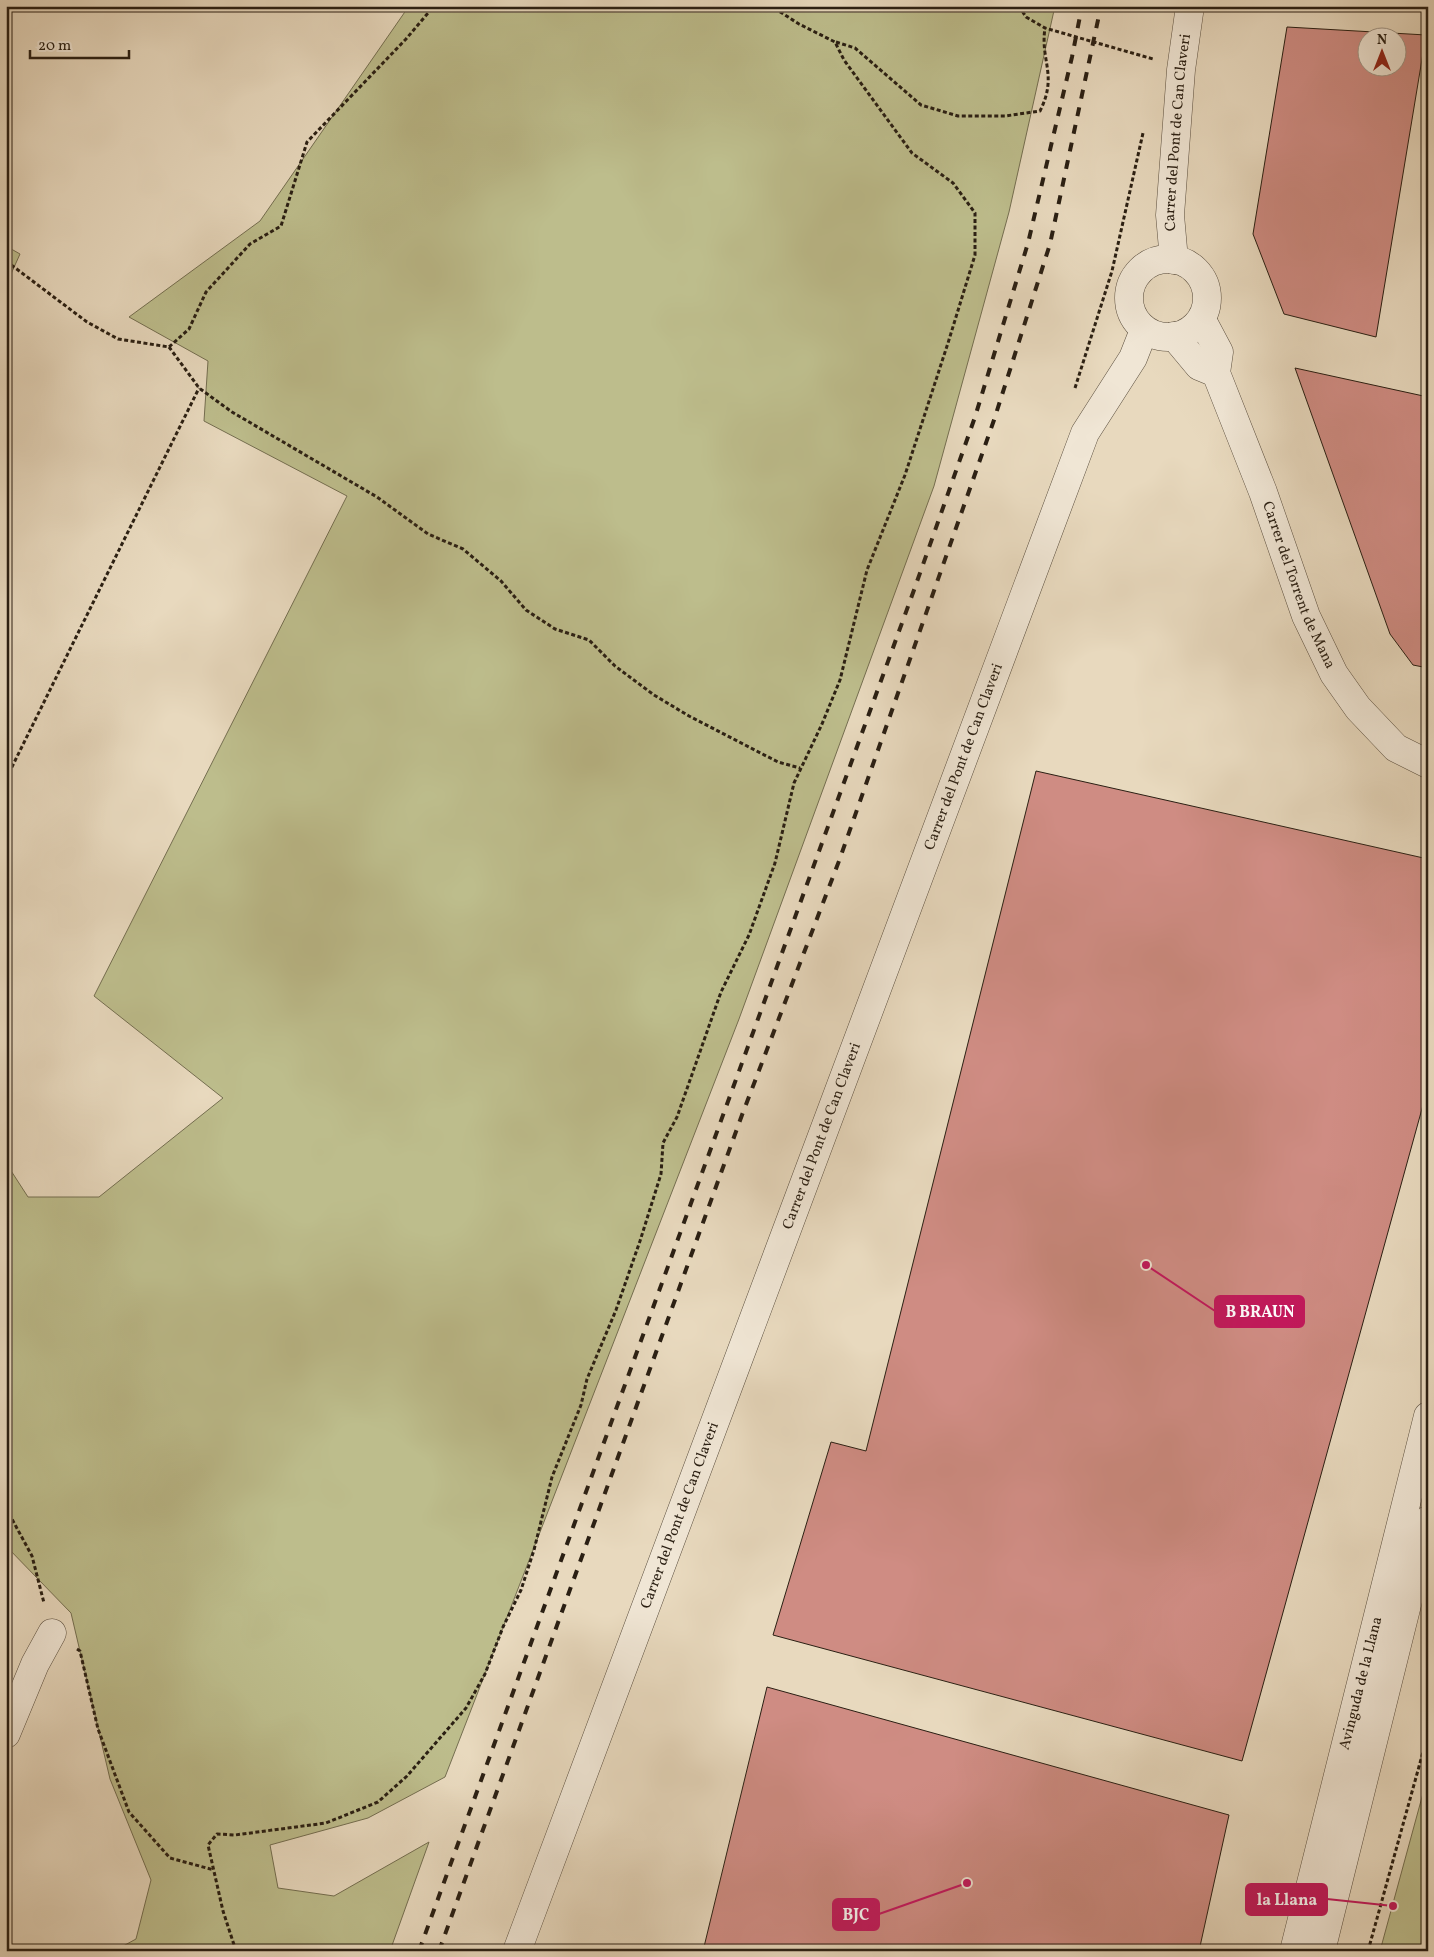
<svg xmlns="http://www.w3.org/2000/svg" width="1434" height="1957" font-family="Vollkorn,serif">
	<rect width="100%" height="100%" fill="#e8d9be"/>
	<filter id="stains"><feTurbulence type="fractalNoise" baseFrequency=".004" numOctaves="4"/><feColorMatrix values="0 0 0 0 .2 0 0 0 0 .09 0 0 0 0 .02 0 0 0 .5 -.17"/></filter>
	<radialGradient id="worn" r=".72"><stop offset=".6" stop-color="#630" stop-opacity="0"/><stop offset="1" stop-color="#630" stop-opacity=".3"/></radialGradient>
	<g fill="#bdbd8c" stroke="#746e50">
		<path d="M409,6H1055L1009,212L934,486L739,1019L445,1777L368,1818L270,1845L278,1888L334,1896L429,1842L390,1951H114L136,1939L151,1880L110,1779L71,1613L6,1546V1163L28,1197H99L223,1098L94,996L347,496L204,421L208,361L129,317L260,221Z"/>
		<path d="M6,246L20,254L6,285Z"/>
		<path d="M1428,1775V1951H1380Z"/>
	</g>
	<g fill="#cf8c83" stroke="#2a1f13" fill-rule="evenodd">
		<path d="M1287,27L1426,35L1376,337L1284,314L1253,234ZM1366,38H1396V68H1366Z"/>
		<path d="M1295,368L1428,397V668L1413,665L1390,634Z"/>
		<path d="M1036,771L1428,859V1087L1242,1761L773,1635L831,1442L866,1451Z"/>
		<path d="M767,1687L1229,1815L1199,1951H703Z"/>
	</g>
	<g fill="none" stroke-linecap="round" stroke-linejoin="round">
		<defs>
			<g id="street">
				<circle cx="1168" cy="298" r="39"/>
				<path id="s1" d="M1174,260L1170,215L1181,70L1190,6"/>
				<path id="s2" d="M1202,320L1219,352L1216,373L1263,492L1306,616L1334,674L1358,708L1396,748L1428,764"/>
				<path d="M1174,336L1199,366L1216,373"/>
				<path d="M6,1734L35,1664L52,1633"/>
				<path id="s3" d="M517,1951L1085,433L1133,358L1144,330"/>
				<path id="s4" d="M1294,1951L1428,1416"/>
				<path d="M1321,1951L1428,1520"/>
			</g>
		</defs>
		<use href="#street" stroke="#5a4e3e" stroke-width="29"/>
		<g stroke="#2a1f13" stroke-width="3" stroke-dasharray="4 2.5" stroke-linecap="butt">
			<path d="M1019,6L1026,17L1045,28L1153,59"/>
			<path d="M836,42L855,48L921,105L958,116H1005L1040,111C1058,75 1040,61 1045,28"/>
			<path d="M6,261L87,322L118,339L169,347L189,329L206,292L250,244L281,226L307,142L406,39L434,6"/>
			<path d="M169,347L199,388L232,412L377,497L428,534L463,549L501,581L526,610L555,629L589,640L615,666L654,695L689,716L778,762L800,768"/>
			<path d="M1075,388L1112,271L1143,133"/>
			<path d="M6,779L199,388"/>
			<path d="M6,1508L32,1556L44,1603"/>
			<path d="M77,1649L80,1651L98,1729L129,1812L170,1858L214,1870"/>
			<path d="M236,1951L223,1911L208,1845L217,1834L235,1835L326,1823L378,1802L407,1776L466,1708L485,1674L503,1627L521,1590L534,1550L552,1477L581,1405L587,1379L616,1310L640,1241L661,1174L663,1143L677,1117L721,992L749,935L775,863L794,783L822,724L840,680L867,570L905,475L948,343L975,255V213L953,183L912,153L844,60L835,42L799,24L771,6"/>
			<path d="M1368,1951L1428,1734"/>
		</g>
		<use href="#street" stroke="#f0e6d5" stroke-width="28"/>
		<g stroke="#2a1f13" stroke-width="4" stroke-dasharray="9 9" stroke-linecap="butt">
			<path d="M419,1951L914,590L975,417L1028,243L1072,57L1082,6"/>
			<path d="M439,1951L742,1115L839,861L994,420L1050,244L1101,6"/>
		</g>
	</g>
	<g text-anchor="middle" dominant-baseline="central" stroke-width="4" stroke-linejoin="round" paint-order="stroke">
		<g font-size="15" fill="#2a1f13" stroke="#f0e6d5">
			<text stroke="none"><textPath href="#s1" startOffset="128">Carrer del Pont de Can Claveri</textPath></text>
			<text stroke="none"><textPath href="#s2" startOffset="285">Carrer del Torrent de Mana</textPath></text>
			<text stroke="none"><textPath href="#s3" startOffset="1275">Carrer del Pont de Can Claveri</textPath></text>
			<text stroke="none"><textPath href="#s3" startOffset="870">Carrer del Pont de Can Claveri</textPath></text>
			<text stroke="none"><textPath href="#s3" startOffset="465">Carrer del Pont de Can Claveri</textPath></text>
			<text stroke="none"><textPath href="#s4" startOffset="276">Avinguda de la Llana</textPath></text>
		</g>
	</g>
	<path fill="none" stroke="#c2185b" stroke-width="2" d="M1146 1265L1215 1311M1393 1906L1327 1899M967 1883L879 1914"/>
	<g fill="#c2185b" stroke="#f0e6d5" stroke-width="2">
		<circle cx="1146" cy="1265" r="5"/>
		<circle cx="1393" cy="1906" r="5"/>
		<circle cx="967" cy="1883" r="5"/>
	</g>
	<g fill="#c2185b" stroke="#c2185b" stroke-width="2">
		<rect x="1215" y="1296" width="89" height="31" rx="5"/>
		<rect x="1246" y="1884" width="81" height="31" rx="5"/>
		<rect x="833" y="1899" width="46" height="31" rx="5"/>
	</g>
	<g font-size="16" text-anchor="middle" font-weight="bold" fill="#fff">
		<text x="1260" y="1317">B BRAUN</text>
		<text x="1287" y="1905">la Llana</text>
		<text x="856" y="1920">BJC</text>
	</g>
	<rect width="1434" height="1957" fill="none" stroke="#e8d9be" stroke-width="25"/>
	<rect x="8" y="8" width="1419" height="1942" fill="none" stroke="#2a1f13" stroke-width="2.5"/>
	<rect x="12" y="12" width="1409" height="1932" fill="none" stroke="#2a1f13"/>
	<g transform="translate(1382 52)"><circle r="24" fill="#f0e6d5" stroke="#a19687"/>
	<path d="M0-4L9 19L0 12L-9 19Z" fill="#8f2418"/>
	<text y="-8" font-size="14" font-weight="bold" text-anchor="middle" fill="#2a1f13">N</text>
	</g>
	<path d="M30 50v8h99v-8" fill="none" stroke="#2a1f13" stroke-width="2.5"/>
	<text x="38" y="50" font-size="15" fill="#2a1f13" stroke="#f0e6d5" stroke-width="4" paint-order="stroke">20 m</text>
	<rect width="100%" height="100%" filter="url(#stains)"/>
	<rect width="100%" height="100%" fill="url(#worn)"/>
</svg>
